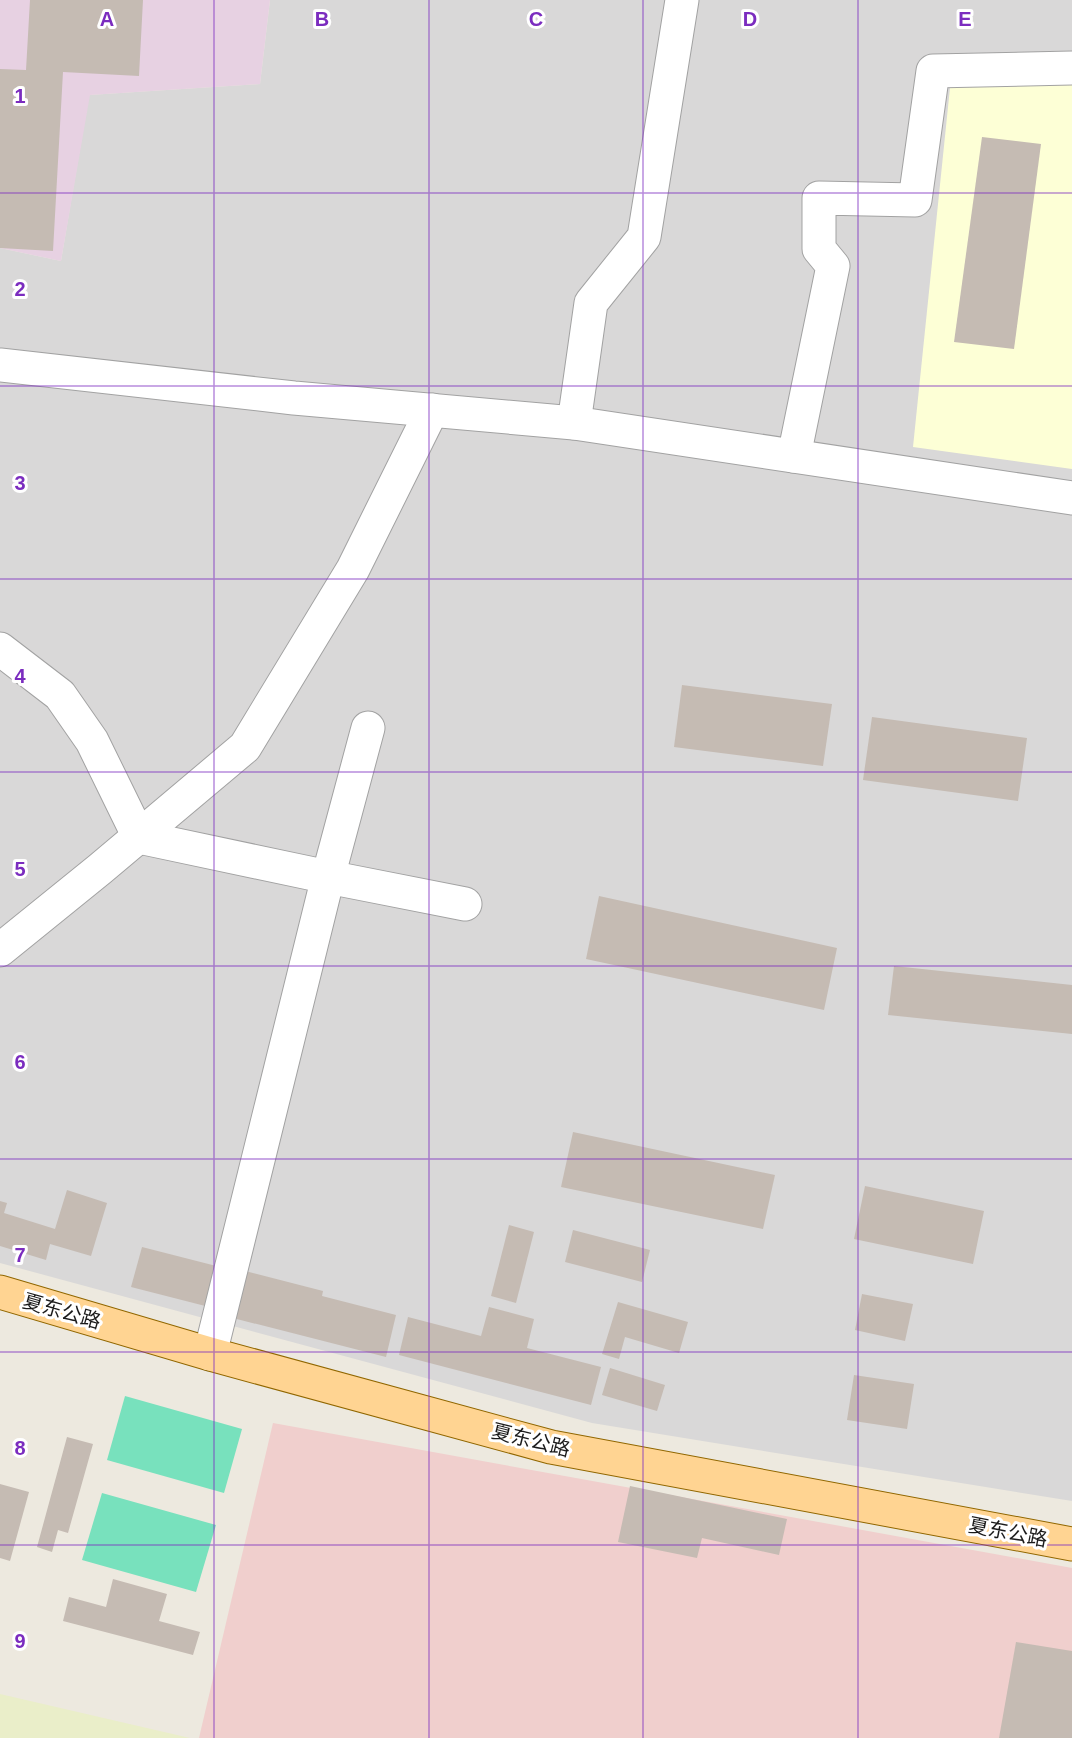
<svg xmlns="http://www.w3.org/2000/svg" width="1072" height="1738" font-family="Arial,'Noto Sans SC',sans-serif">
	<rect width="100%" height="100%" fill="#ede9df"/>
	<path fill="#d9d8d8" d="M270,0H1072V1501L592,1423L0,1263V248L61,261L89,95L260,84Z"/>
	<path fill="#f0cfcd" d="M273,1423L1072,1568V1738H199Z"/>
	<path fill="#e7d1e2" d="M0,0H270L260,84L90,95L61,261L0,248Z"/>
	<path fill="#fdffd6" d="M951,78L1072,81V469L913,447Z"/>
	<path fill="#eaeec9" d="M0,1694L190,1738H0Z"/>
	<g fill="#78e1bd">
		<path d="M125,1396L242,1429L224,1493L107,1460Z"/>
		<path d="M102,1493L216,1525L196,1592L82,1560Z"/>
	</g>
	<g fill="#c5bbb3">
		<path d="M30,0H143L139,76L63,72L53,251L0,248V69L26,70Z"/>
		<path d="M982,137L1041,144L1014,349L954,342Z"/>
		<path d="M682,685L832,704L823,766L674,747Z"/>
		<path d="M872,717L1027,738L1018,801L863,780Z"/>
		<path d="M599,896L837,948L824,1010L586,959Z"/>
		<path d="M894,966L1072,985V1034L888,1015Z"/>
		<path d="M573,1132L775,1175L763,1229L561,1187Z"/>
		<path d="M865,1186L984,1211L973,1264L854,1239Z"/>
		<path d="M67,1190L107,1203L91,1256L50,1244L46,1260L0,1246V1201L7,1203L4,1213L55,1229Z"/>
		<path d="M509,1225L534,1232L516,1303L491,1296Z"/>
		<path d="M573,1230L650,1250L642,1282L565,1262Z"/>
		<path d="M142,1247L228,1269L217,1309L131,1287Z"/>
		<path d="M241,1270L323,1291L322,1296L396,1315L386,1357L229,1317Z"/>
		<path d="M862,1294L913,1304L905,1341L855,1330Z"/>
		<path d="M618,1302L688,1322L679,1353L625,1337L619,1359L602,1354Z"/>
		<path d="M489,1307L534,1319L527,1348L601,1367L591,1405L399,1355L408,1317L481,1336Z"/>
		<path d="M610,1368L665,1385L657,1411L602,1395Z"/>
		<path d="M854,1375L914,1384L907,1429L847,1420Z"/>
		<path d="M67,1437L93,1444L68,1533L58,1530L52,1552L37,1547Z"/>
		<path d="M0,1484L29,1492L10,1561L0,1558Z"/>
		<path d="M630,1486L787,1519L779,1555L702,1538L697,1558L618,1542Z"/>
		<path d="M113,1579L167,1594L159,1621L200,1632L193,1655L63,1621L69,1597L106,1607Z"/>
		<path d="M1016,1642L1072,1651V1738H999Z"/>
	</g>
	<g fill="none" stroke-linecap="round" stroke-linejoin="round">
		<defs>
			<g id="minor">
				<path d="M0,365L294,398L574,423L1072,498"/>
				<path d="M574,423L591,303L644,237L682,0"/>
				<path d="M794,456L833,266L819,249V198L915,200L933,71L1072,68"/>
				<path d="M0,649L60,695L92,741L139,837L328,877L465,904"/>
				<path d="M0,950L100,869L245,747L353,569L432,410"/>
				<path d="M210,1354L328,877L368,728"/>
			</g>
			<path id="major" d="M0,1292L210,1354L551,1447L1072,1544"/>
		</defs>
		<use href="#minor" stroke="#a2a2a2" stroke-width="35"/>
		<use href="#major" stroke="#916700" stroke-width="35"/>
		<use href="#minor" stroke="#fff" stroke-width="33"/>
		<use href="#major" stroke="#ffd492" stroke-width="33"/>
	</g>
	<path fill="none" stroke="#7b2cbf" stroke-width="1.5" stroke-opacity="0.55" d="M214,0V1738M429,0V1738M643,0V1738M858,0V1738M0,193H1072M0,386H1072M0,579H1072M0,772H1072M0,966H1072M0,1159H1072M0,1352H1072M0,1545H1072"/>
	<g text-anchor="middle" dominant-baseline="central" stroke-width="6" stroke-linejoin="round" paint-order="stroke">
		<g font-size="20" fill="#1b1b1b" stroke="#fff">
			<text transform="translate(62 1311) rotate(16)">夏东公路</text>
			<text transform="translate(531 1440) rotate(14)">夏东公路</text>
			<text transform="translate(1008 1532) rotate(11)">夏东公路</text>
		</g>
	</g>
	<g font-size="20" text-anchor="middle" font-weight="bold" fill="#7b2cbf" stroke="#fff" stroke-width="6" stroke-linejoin="round" paint-order="stroke">
		<text x="107" y="26">A</text>
		<text x="322" y="26">B</text>
		<text x="536" y="26">C</text>
		<text x="750" y="26">D</text>
		<text x="965" y="26">E</text>
		<text x="20" y="103">1</text>
		<text x="20" y="296">2</text>
		<text x="20" y="490">3</text>
		<text x="20" y="683">4</text>
		<text x="20" y="876">5</text>
		<text x="20" y="1069">6</text>
		<text x="20" y="1262">7</text>
		<text x="20" y="1455">8</text>
		<text x="20" y="1648">9</text>
	</g>
</svg>
